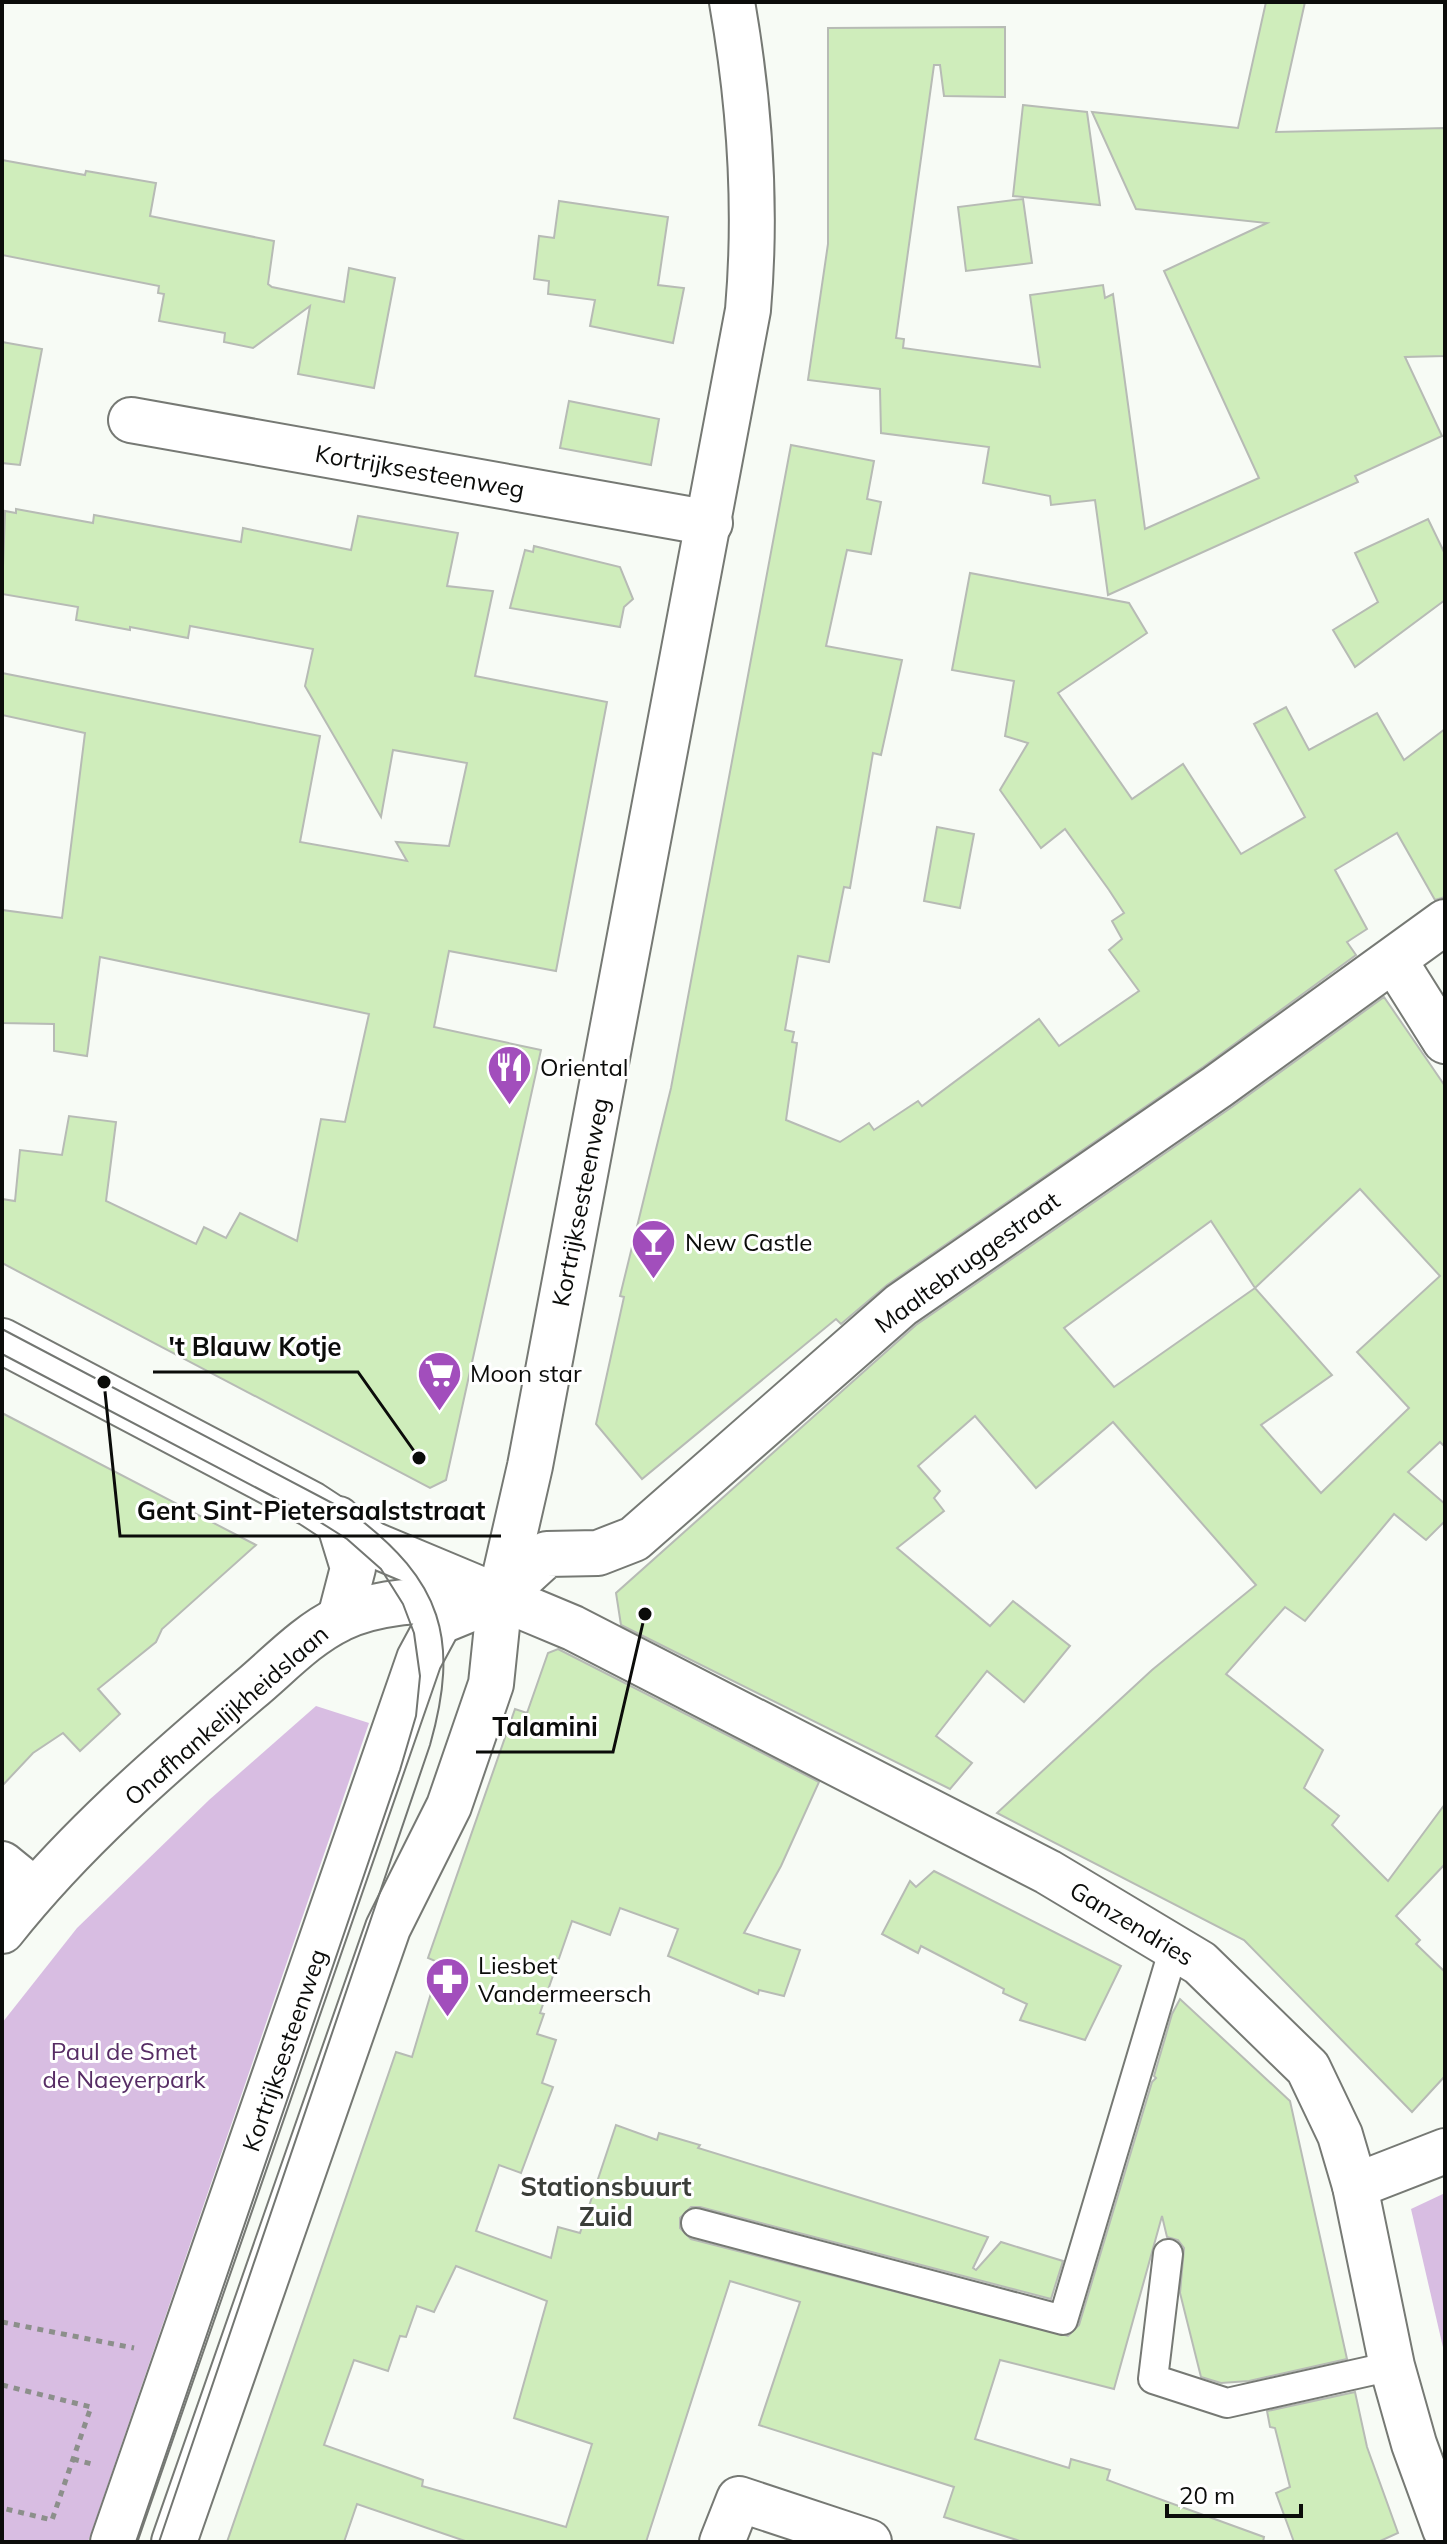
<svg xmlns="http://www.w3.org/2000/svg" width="1447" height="2544" font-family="Mulish,sans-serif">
	<rect width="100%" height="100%" fill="#f7fbf5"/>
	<g fill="#d8bde2">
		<path d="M316,1706L369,1723L88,2542H2V2023L77,1928L209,1800Z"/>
		<path d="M1445,2193V2356L1411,2209Z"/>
	</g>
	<g fill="#cfedbb" stroke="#b7bbb5" stroke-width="2" fill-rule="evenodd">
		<path d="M1266,2H1305L1276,132L1445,128V356L1405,357L1442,436L1355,476L1358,482L1108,595L1095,500L1051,505L1050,496L983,483L989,447L881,433L880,389L808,380L828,244V28L1005,27V97L944,96L940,65H934L896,338L904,339L903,348L1040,367L1030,295L1103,285L1105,298L1113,294L1145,529L1259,478L1164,271L1267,223L1136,209L1092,112L1238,128Z"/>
		<path d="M1023,105L1087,112L1100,205L1013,196Z"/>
		<path d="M2,160L85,175L86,171L156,183L150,216L274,241L268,284L272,287L344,302L349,268L395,278L374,388L298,374L310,306L253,348L224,342L225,333L159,321L164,294L158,293L159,286L2,255Z"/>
		<path d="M1023,199L1032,263L966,271L958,207Z"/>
		<path d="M559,201L668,217L658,285L684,288L673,343L590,326L595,300L548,294L549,281L534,279L539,236L554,238Z"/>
		<path d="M2,342L42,349L20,465L2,463Z"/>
		<path d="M569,401L659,419L651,465L560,448Z"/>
		<path d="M791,445L874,461L867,499L881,502L871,554L847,550L826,646L902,660L881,755L873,753L850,888L844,887L829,962L798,956L785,1030L794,1032L792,1042L797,1043L786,1120L840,1142L869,1123L874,1130L918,1101L922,1106L1039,1019L1059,1046L1139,991L1109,950L1122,939L1112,921L1124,913L1109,890L1065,829L1041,848L1000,790L1028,743L1005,736L1014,681L952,670L970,573L1129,603L1147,633L1058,693L1132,799L1183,764L1241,854L1305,817L1254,724L1286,707L1309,750L1377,713L1404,760L1445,729V897L1435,900L1397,833L1335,870L1367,929L1347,942L1356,955L1203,1067L887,1285L841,1324L836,1319L642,1479L596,1424L624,1297L620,1296L671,1088Z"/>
		<path d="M16,509L93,523L94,515L241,542L243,528L351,550L358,516L458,533L447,586L493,591L475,676L607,702L556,971L449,951L434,1027L541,1050L446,1480L430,1488L2,1263V1199L15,1201L20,1150L62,1155L69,1116L116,1122L106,1201L196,1244L204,1227L226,1238L240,1213L297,1241L321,1119L345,1122L369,1014L100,957L87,1056L54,1051V1024L2,1023V910L62,918L85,733L2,715V673L320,736L300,842L407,861L396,842L449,846L467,763L393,750L381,817L305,686L313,649L190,626L188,638L130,627V630L76,620L78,607L2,594L5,511L16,513Z"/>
		<path d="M1428,519L1445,554V600L1355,667L1333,630L1378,602L1355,553Z"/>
		<path d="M534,546L620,567L633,599L624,607L620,627L510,608L525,550L533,552Z"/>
		<path d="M937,827L974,834L960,908L924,901Z"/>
		<path d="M1384,997L1445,1086V1447L1440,1442L1408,1472L1445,1504V1521L1426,1540L1394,1514L1305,1621L1285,1607L1226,1674L1323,1750L1304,1788L1339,1816L1332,1825L1388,1881L1445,1804V1864L1396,1916L1420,1940L1416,1944L1445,1972V2076L1412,2112L1244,1940L997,1813L1152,1670L1256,1585L1113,1422L1036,1488L975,1416L918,1466L940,1491L934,1498L944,1511L897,1548L990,1626L1013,1601L1070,1646L1024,1702L987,1671L936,1736L972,1763L950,1789L621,1625L616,1593L916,1325L1232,1107ZM1360,1189L1440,1276L1357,1352L1409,1408L1321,1493L1261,1425L1332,1375L1255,1288L1114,1387L1064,1328L1211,1221L1255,1288Z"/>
		<path d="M2,1413L256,1545L162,1629L156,1642L98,1689L120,1714L80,1751L63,1733L33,1753L2,1786Z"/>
		<path d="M558,1649L819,1782L781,1866L744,1933L800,1950L784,1996L759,1990L758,1994L668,1956L678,1929L620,1908L610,1935L572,1921L540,2013L544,2014L537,2034L556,2040L542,2083L553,2087L521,2173L499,2165L476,2231L551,2258L558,2227L580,2233L616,2125L657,2140L659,2133L700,2145L698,2148L988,2237L973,2268L976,2270L1001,2242L1063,2261L1051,2299L700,2207H691L680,2218V2228L691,2239L1068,2336L1079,2325L1152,2082L1156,2078L1154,2076L1172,2014L1180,1999L1290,2101L1347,2359L1249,2381L1221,2383L1201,2377L1180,2293L1184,2248L1178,2240L1167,2237L1162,2216L1114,2389L1000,2360L975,2439L1069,2468L1071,2459L1110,2470L1107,2480L1264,2537L1263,2542H1023L944,2517L954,2487L759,2425L800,2302L730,2281L646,2542H468L357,2504L344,2542H227L396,2052L412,2057L440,1963L428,1958L515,1709L527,1713L548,1653ZM456,2266L547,2301L514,2418L592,2444L566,2527L422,2486L423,2480L324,2445L354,2360L388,2371L400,2336L406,2337L417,2306L434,2312Z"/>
		<path d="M934,1871L1121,1966L1085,2040L1020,2020L1027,2004L1003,1993L1004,1989L921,1946L918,1953L882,1934L910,1881L916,1887Z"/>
		<path d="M1355,2392L1367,2447L1398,2533L1378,2542H1294L1276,2493L1290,2487L1275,2428L1270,2427L1267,2411Z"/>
	</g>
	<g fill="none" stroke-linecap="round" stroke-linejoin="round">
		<defs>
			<g id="lane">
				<path d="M696,2223L1063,2320L1174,1948"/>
				<path d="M1168,2254L1153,2379L1227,2403L1392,2366"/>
			</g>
			<g id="street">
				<path d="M131,420L710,523"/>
				<path d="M1394,960L1445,1041"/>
				<path d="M2,1341L311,1504L372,1544L573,1628L1048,1872L1200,1963L1308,2068L1340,2135L1355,2186L1392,2366L1414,2444L1445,2529"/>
				<path d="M338,1519L353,1568L340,1618"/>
				<path d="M500,1597L547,1554L598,1553L634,1539L901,1305L1217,1087L1445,922"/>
				<path d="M2,1864L34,1890"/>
				<path d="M2,1931C73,1841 162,1764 249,1690C277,1667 306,1635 340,1619C383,1597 442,1601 489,1598"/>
				<path d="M1355,2186L1445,2151"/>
				<path d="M722,2542L739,2499L869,2542"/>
			</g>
			<g id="secondary">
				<path d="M113,2542L419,1659L439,1622L500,1597"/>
				<path d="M174,2542L388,1928L449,1806L491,1684L500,1597L530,1466L748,310C757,206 750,105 732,2"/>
			</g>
		</defs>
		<use href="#lane" stroke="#767974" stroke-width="32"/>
		<use href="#street" stroke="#767974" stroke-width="48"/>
		<use href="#secondary" stroke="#767974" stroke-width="48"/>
		<g stroke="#8c8f8b" stroke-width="5" stroke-dasharray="6 6" stroke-linecap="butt">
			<path d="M2,2322L134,2348"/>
			<path d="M2,2385L91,2407L52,2520L2,2508"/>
			<path d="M73,2459L92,2464"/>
		</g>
		<use href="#lane" stroke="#fff" stroke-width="28"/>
		<use href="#street" stroke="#fff" stroke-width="44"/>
		<use href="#secondary" stroke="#fff" stroke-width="44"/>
		<g stroke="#737672" stroke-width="2">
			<path d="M2,1329L353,1514C442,1581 460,1639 430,1745L159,2542"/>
			<path d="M2,1354L312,1517L347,1539L381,1569L403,1604L414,1633L420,1676L416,1716L400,1770L136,2542"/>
		</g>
	</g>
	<defs>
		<symbol id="restaurant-pin" viewBox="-11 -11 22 30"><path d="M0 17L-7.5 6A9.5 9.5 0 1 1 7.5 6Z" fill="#a24ebc" stroke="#fff"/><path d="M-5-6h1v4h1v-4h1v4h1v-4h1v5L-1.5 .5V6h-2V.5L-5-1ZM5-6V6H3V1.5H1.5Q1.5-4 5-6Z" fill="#fff"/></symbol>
		<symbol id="bar-pin" viewBox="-11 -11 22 30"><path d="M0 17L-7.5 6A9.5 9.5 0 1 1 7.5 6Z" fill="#a24ebc" stroke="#fff"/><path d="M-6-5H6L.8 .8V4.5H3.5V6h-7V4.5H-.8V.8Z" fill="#fff"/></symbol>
		<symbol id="supermarket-pin" viewBox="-11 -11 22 30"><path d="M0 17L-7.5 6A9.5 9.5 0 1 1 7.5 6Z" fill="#a24ebc" stroke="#fff"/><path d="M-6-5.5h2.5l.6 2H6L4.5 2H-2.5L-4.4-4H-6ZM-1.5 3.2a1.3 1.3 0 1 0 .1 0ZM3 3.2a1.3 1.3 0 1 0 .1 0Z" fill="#fff"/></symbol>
		<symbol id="pharmacy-pin" viewBox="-11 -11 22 30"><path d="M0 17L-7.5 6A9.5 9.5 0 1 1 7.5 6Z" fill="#a24ebc" stroke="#fff"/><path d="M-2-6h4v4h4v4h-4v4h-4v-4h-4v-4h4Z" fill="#fff"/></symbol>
	</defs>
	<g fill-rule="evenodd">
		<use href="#restaurant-pin" x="484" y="1042" width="51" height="69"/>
		<use href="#bar-pin" x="628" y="1216" width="51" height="69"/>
		<use href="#supermarket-pin" x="414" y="1348" width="51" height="69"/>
		<use href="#pharmacy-pin" x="422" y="1954" width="51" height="69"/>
	</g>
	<g text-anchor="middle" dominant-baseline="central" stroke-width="6" stroke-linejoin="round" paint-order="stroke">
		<g font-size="24" fill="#0b0c0a" stroke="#fff">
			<text transform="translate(420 471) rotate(10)">Kortrijksesteenweg</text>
			<text transform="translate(580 1202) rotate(-79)">Kortrijksesteenweg</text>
			<text transform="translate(967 1262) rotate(-36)">Maaltebruggestraat</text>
			<text transform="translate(226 1715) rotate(-41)">Onafhankelijkheidslaan</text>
			<text transform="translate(1132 1923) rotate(31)">Ganzendries</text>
			<text transform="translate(284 2050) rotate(-71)">Kortrijksesteenweg</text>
		</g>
		<g font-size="24" fill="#0b0c0a" stroke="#fff" text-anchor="start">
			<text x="540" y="1067">Oriental</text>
			<text x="685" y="1242">New Castle</text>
			<text x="470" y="1373">Moon star</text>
			<text x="478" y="1965">Liesbet<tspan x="478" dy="28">Vandermeersch</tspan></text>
		</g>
		<g font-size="24" fill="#572d65" stroke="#fff">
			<text x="124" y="2051">Paul de Smet<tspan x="124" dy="28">de Naeyerpark</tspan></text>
		</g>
		<g font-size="26" font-weight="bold" fill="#3b3e39" stroke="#fff">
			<text x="606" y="2186">Stationsbuurt<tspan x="606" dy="30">Zuid</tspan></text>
		</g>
	</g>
	<path fill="none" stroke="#0b0c0a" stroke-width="3" d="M419 1458L358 1372H153M104 1382L120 1536H501M645 1614L613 1752H476"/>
	<g fill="#0b0c0a" stroke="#fff" stroke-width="3">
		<circle cx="419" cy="1458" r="8"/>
		<circle cx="104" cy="1382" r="8"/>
		<circle cx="645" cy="1614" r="8"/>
	</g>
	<g font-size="26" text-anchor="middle" font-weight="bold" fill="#0b0c0a" stroke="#fff" stroke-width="6" stroke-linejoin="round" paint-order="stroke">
		<text x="255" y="1356">'t Blauw Kotje</text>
		<text x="311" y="1520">Gent Sint-Pietersaalststraat</text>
		<text x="545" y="1736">Talamini</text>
	</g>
	<rect width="1447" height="2544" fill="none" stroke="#0b0c0a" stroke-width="8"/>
	<path d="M1167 2504v12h134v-12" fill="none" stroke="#0b0c0a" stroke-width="4"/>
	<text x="1179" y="2504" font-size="24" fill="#0b0c0a" stroke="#ffffff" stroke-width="6" paint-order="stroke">20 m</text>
</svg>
